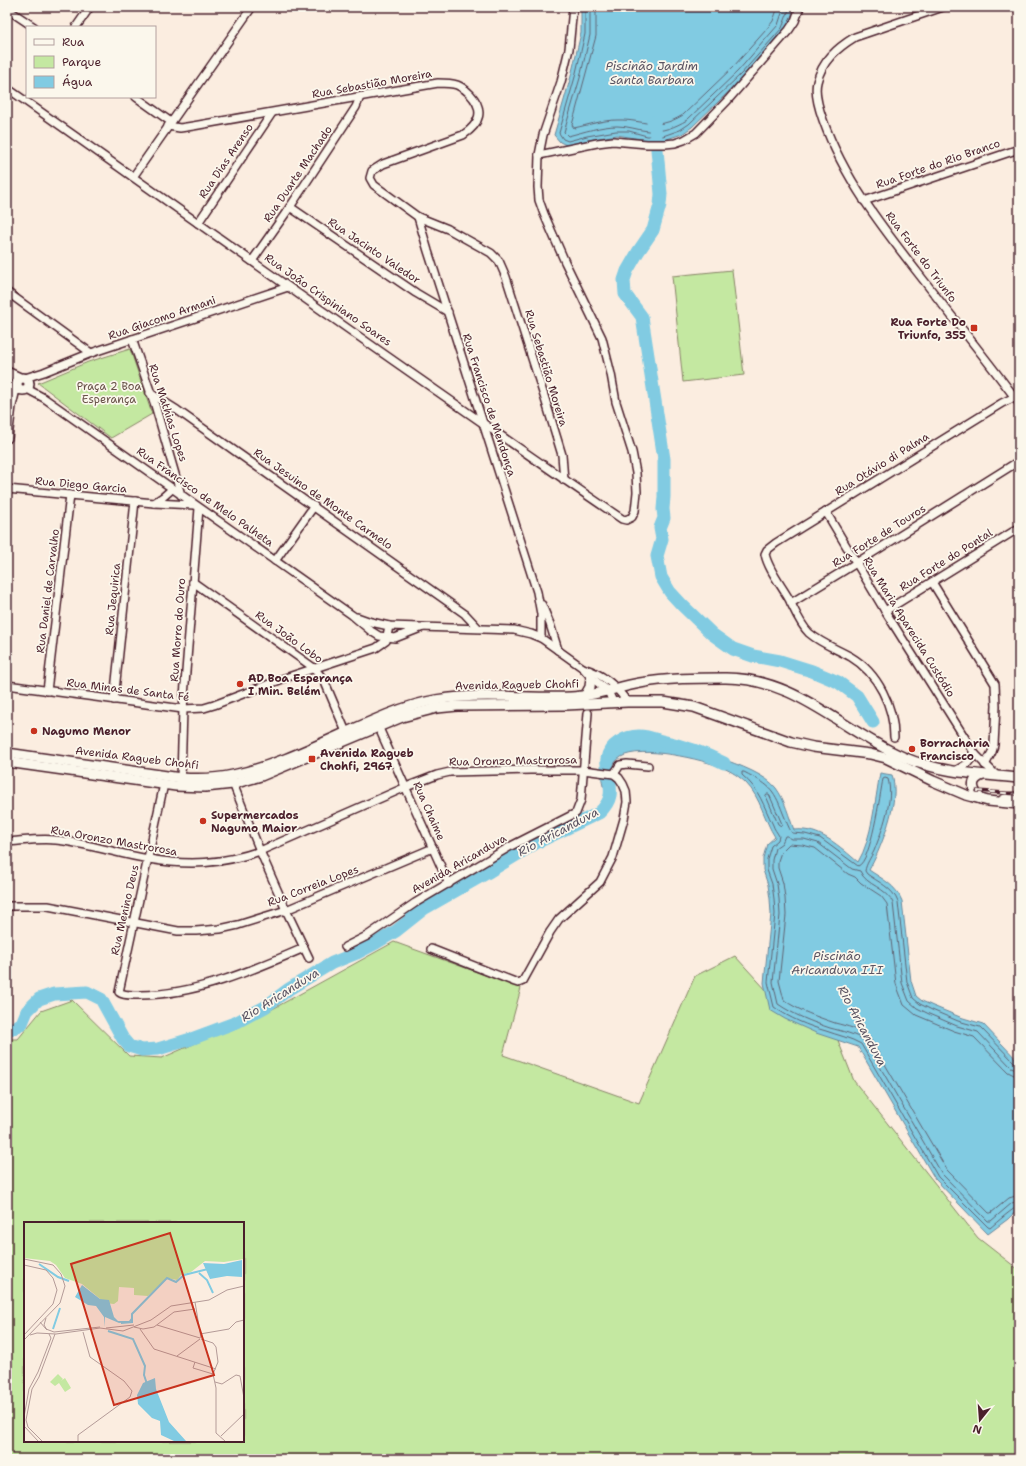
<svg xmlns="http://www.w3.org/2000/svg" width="1026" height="1466" font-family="'Shantell Sans',sans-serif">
	<rect width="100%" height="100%" fill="#fbede0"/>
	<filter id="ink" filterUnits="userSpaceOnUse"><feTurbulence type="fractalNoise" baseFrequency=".025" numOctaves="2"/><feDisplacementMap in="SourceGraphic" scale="8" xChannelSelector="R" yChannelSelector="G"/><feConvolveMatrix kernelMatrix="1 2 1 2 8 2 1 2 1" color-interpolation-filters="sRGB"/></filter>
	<g filter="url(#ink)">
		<g fill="#c4e8a1" stroke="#878466" fill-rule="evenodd">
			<path d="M732,270L744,375L683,382L672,276Z"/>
			<path d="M130,349L152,414L111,438L38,383L88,362Z"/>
			<path d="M394,942L521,988L503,1055L639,1103L695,976L735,956L768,992H819L854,1081L978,1238L1019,1270V1459H7V1039H18L41,1011L72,1000L129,1056L162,1058L269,1011ZM25,1223H243V1441H25Z"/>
		</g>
		<g fill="#81cbe2" stroke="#6b8699">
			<path d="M581,7H794L790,21L785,30L744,77L692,127L682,134L664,140H647L617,135L588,140L568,146L560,142L554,135L571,76L581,33Z"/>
			<path d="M643,740C674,744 758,764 776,788C785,800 789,817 794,830C820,827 840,847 858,862C872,839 875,800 880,773L892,775C893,779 894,783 894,787C896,809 880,851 869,870C882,879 896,885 902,901L911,981L916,996L922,1001L933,1006L960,1017L983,1024L1019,1062V1208L1008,1219L988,1234L935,1179L858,1047L816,1033L785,1019L770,1010L764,983L771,914L770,899L768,885L763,870V858L767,844L775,837C764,820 761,798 746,783C740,777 731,771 723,768C703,759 640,745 621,757C610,764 610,775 611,787L603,786C602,780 601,775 601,770C601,748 626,742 643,740Z"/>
		</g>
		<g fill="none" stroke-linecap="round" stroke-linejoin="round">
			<g stroke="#606474" stroke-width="1">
				<path d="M585,7V34L575,77L559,133L563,139L568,141L587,136L616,131H629L647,136H663L680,130L689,124L741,74L774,37L782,28L790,7"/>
				<path d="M590,7V35L580,78L564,132L568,136C584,132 601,126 617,126C628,126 638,130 648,131C663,132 675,127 687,120L738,71L771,33L778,25L784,7"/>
				<path d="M596,7V36L572,125L574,128C588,125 603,120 617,120C645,119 655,132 683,115L734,66L766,30L773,21L778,7"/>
				<path d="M767,794H769L782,824L781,826L778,824L766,796Z"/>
				<path d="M1019,1065L1015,1063L980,1027L958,1021L932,1010L920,1004L913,998L907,982L898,902C893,888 878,882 867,874L865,871C866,864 871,857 874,851C882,831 894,799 888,779L885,778L883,779C880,794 871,862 858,866L820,838L805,834L792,833C788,827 786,820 783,813C773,787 769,785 744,772H742V775C760,790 763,805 773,825C774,829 777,832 779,836L778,840L771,846L767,859V870L772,884L774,899L775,914L768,982L774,1007C789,1018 808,1026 826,1031C837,1035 851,1038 861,1044L938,1177L988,1227L990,1228C996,1223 1014,1207 1019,1206"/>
				<path d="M1019,1070L1011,1067L978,1032L957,1026L929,1014L917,1008L909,1001L902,983L893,903C887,887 866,886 860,871L852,869L818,843L804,839H792L787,836H785L782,843L775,848L772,860V869L777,884L779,899L780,915L773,982L778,1004C794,1015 812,1022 830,1028C841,1031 856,1034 865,1041L942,1174L988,1221H991L1012,1203L1019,1201"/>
				<path d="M1019,1076L1014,1075L1008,1072L974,1037L954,1031L916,1015L904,1005L896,984L887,904L881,896L861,883L855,877L848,874L815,848L802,845L789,844L781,852L778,861V868L783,883L785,898L786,915L779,981L784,1000C799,1011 818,1017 835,1023C846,1026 861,1029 869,1037L947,1170L989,1213H991L1009,1198L1019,1195"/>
			</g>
			<g stroke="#81cbe2" stroke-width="13">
				<path d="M653,122L655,127L661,194L660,205L653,230L638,252L627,271L624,280L625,294L642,317L664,459V497L663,509L664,518L660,528L662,539L657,556L661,577L670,592L682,605L712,634L733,649L753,656L780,661L812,671L838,682L857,696L873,722"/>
				<path d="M7,1030L16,1027L22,1023L27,1011L39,999L54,994L87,992L101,999L123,1039L129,1046L142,1050L158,1049L191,1039L237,1022L265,1007L289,989L332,963L357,953L376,943L396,931L425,908L490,871L536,843L599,813C614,799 611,790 608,771C608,767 606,762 607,759C609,744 626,736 639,736C645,736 652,738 658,740C681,745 703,752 724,763"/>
			</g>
			<defs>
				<g id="minor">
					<path d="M943,7L855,37C837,48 822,61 817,82C814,94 819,109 823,120C847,188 896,244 939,300C966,334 993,368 1019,403"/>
					<path d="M7,9L34,27"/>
					<path d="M76,27L90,7"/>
					<path d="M7,88C211,232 415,378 622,519L626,520L632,517L635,511L637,492L636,473L632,452L616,402L611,374L602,338L565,262L544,214L539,200L538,187L539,155L543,135L561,82L569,49L573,7"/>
					<path d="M136,97L171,122"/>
					<path d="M168,126L180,128L193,126L438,83C445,83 451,83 457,85C462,87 466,90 470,94C485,110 480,124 463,135L383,164L372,171L370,178L374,185L418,217L448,229L491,253L499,261L506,277L545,399L562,455L564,480"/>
					<path d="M539,155L597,143L613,141L647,144H665L675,143L684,140L696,133L728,100L789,30L795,21L800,7"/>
					<path d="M133,177L252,7"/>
					<path d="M864,201L1019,149"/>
					<path d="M290,207L416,293L448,312"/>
					<path d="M418,217L428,251L537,592L541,614V638"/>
					<path d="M198,223L272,113"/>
					<path d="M252,261L290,207L356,107L360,97"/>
					<path d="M7,292L91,353"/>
					<path d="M132,339L155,405L181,495"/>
					<path d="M25,378L44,372L91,353L288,287"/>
					<path d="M27,389L44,398L352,615L371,631L379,636L395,638L423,627"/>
					<path d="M150,393L177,410L465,614L478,628"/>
					<path d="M7,489L154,503L194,505"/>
					<path d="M154,503L163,497L172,489"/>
					<path d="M826,512L885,611L975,754L997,776"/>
					<path d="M275,561L314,506"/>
					<path d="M193,582L314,668L324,680L346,732"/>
					<path d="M932,582L995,684L996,706L994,745L992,752L985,765"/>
					<path d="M791,603L853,565L1019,461"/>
					<path d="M542,605L550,624L558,650"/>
					<path d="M885,611L1019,528"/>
					<path d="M357,617L371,622L389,626L514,630L531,634L541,638L583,668L591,677L608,691L613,702"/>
					<path d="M583,668C603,674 616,685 627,702"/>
					<path d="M7,685L183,709L204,708L214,705L285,678L376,648L386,641L389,626"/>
					<path d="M47,691L70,495"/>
					<path d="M114,700L135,501"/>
					<path d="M378,726L443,871L449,884"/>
					<path d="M894,737C894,707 878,673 851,657C837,649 822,644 809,633C800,624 795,611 789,599C781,585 768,569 765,554L767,550L776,543L1002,403L1015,397"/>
					<path d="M955,771L967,764L975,754"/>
					<path d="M614,774L620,765L627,764L648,766"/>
					<path d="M181,778L183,709L199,508"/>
					<path d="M232,780L236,791L260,851L286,910L309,958"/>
					<path d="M164,784L119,992C124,996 133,995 140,995C196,995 253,970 304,948"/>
					<path d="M7,842C23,841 40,838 56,840C87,843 118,854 149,859C189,866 222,864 260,851L406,787L437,775L450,772L530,770H583L614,774L619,778L623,784L626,791L627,802L624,819L613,857L600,882L559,919L550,932L523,981L518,983L515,982L431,949"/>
					<path d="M7,906H48L178,931H196L220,929L238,925L286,910L433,848"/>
					<path d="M345,947L367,936L415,903L511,846L576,813L581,800L588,713"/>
				</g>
				<g id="major">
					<path d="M7,372L20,378"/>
					<circle cx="23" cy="384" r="6"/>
					<path d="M7,438L11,406L16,385"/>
					<path d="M585,696L590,687L591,677"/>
					<path d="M7,753L181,778C198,779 216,779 233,775C281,765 327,740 372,721C390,713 408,706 426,702C473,691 524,699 571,697C595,696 617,687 640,683C667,678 697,678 724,678C796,677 842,731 903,757C940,773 979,774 1019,778"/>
					<path d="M7,762L176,786L205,787L233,784L261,776L402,717L437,708L457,706L566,705L627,702H663L694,707L791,742L813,747L870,754L886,758L933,781L966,795L988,801L1019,804"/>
					<path d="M981,799C972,790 969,780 983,775"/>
					<path d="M1003,800L1008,798L1019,797"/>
				</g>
			</defs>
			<use href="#minor" stroke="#4a1f2b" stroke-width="10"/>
			<use href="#major" stroke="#4a1f2b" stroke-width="12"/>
			<use href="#minor" stroke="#fbf7ec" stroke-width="7"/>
			<use href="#major" stroke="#fbf7ec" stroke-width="9"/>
			<defs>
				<path id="rail" d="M977,791L1019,794"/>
			</defs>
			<use href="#rail" stroke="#4a1f2b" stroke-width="3.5"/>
			<use href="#rail" stroke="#fbf7ec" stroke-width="2" stroke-dasharray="6" stroke-linecap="butt"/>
		</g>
	</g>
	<g fill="#c8321e" stroke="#fbf7ec" stroke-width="1.5">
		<rect x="970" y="324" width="8" height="8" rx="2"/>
		<circle cx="240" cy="684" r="4"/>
		<circle cx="34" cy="731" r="4"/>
		<circle cx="912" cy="749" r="4"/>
		<rect x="308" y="755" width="8" height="8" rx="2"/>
		<circle cx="203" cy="821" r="4"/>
	</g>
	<g text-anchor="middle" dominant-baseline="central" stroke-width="3.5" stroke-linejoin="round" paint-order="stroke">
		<g font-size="11" fill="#4a1f2b" stroke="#fbf7ec">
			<text transform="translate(372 84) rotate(-10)">Rua Sebastião Moreira</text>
			<text transform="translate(226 161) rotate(-56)">Rua Dias Arenso</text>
			<text transform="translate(938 164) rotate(-19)">Rua Forte do Rio Branco</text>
			<text transform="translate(298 174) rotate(-56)">Rua Duarte Machado</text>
			<text transform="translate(374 251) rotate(34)">Rua Jacinto Valedor</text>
			<text transform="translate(921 257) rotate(53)">Rua Forte do Triunfo</text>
			<text transform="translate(328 300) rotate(35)">Rua João Crispiniano Soares</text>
			<text transform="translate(162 318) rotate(-19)">Rua Giacomo Armani</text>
			<text transform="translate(546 368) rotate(73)">Rua Sebastião Moreira</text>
			<text transform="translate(489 405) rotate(72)">Rua Francisco de Mendonça</text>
			<text transform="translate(168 413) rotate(72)">Rua Mathias Lopes</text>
			<text transform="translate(882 464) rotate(-32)">Rua Otávio di Palma</text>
			<text transform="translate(81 485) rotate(5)">Rua Diego Garcia</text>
			<text transform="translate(205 497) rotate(35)">Rua Francisco de Melo Palheta</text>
			<text transform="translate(323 499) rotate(35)">Rua Jesuino de Monte Carmelo</text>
			<text transform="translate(879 536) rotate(-32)">Rua Forte de Touros</text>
			<text transform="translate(946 560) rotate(-32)">Rua Forte do Pontal</text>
			<text transform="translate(48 591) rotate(-83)">Rua Daniel de Carvalho</text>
			<text transform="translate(113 599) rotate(-84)">Rua Jequirica</text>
			<text transform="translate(909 627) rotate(58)">Rua Maria Aparecida Custódio</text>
			<text transform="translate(178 630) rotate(-86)">Rua Morro do Ouro</text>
			<text transform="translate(289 637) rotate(36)">Rua João Lobo</text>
			<text transform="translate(517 685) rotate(-1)">Avenida Ragueb Chohfi</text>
			<text transform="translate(128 690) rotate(7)">Rua Minas de Santa Fé</text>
			<text transform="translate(137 758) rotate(7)">Avenida Ragueb Chohfi</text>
			<text transform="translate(513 761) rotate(-1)">Rua Oronzo Mastrorosa</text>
			<text transform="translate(429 811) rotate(66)">Rua Chaime</text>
			<text transform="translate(114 841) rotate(10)">Rua Oronzo Mastrorosa</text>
			<text transform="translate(459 864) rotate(-30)">Avenida Aricanduva</text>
			<text transform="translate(313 886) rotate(-21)">Rua Correia Lopes</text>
			<text transform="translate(125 910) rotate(-77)">Rua Menino Deus</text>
		</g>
		<g font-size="11" font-weight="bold" fill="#4a1f2b" stroke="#fbf7ec" text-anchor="start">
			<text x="966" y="322" text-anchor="end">Rua Forte Do<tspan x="966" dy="13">Triunfo, 355</tspan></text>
			<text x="248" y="678">AD Boa Esperança<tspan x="248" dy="13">I Min. Belém</tspan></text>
			<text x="42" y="731">Nagumo Menor</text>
			<text x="920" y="743">Borracharia<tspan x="920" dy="13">Francisco</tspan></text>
			<text x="320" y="753">Avenida Ragueb<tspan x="320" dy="13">Chohfi, 2967</tspan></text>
			<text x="211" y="815">Supermercados<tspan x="211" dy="13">Nagumo Maior</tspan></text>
		</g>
		<g font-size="11" fill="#685148" stroke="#fbf7ec">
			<text x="109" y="386">Praça 2 Boa<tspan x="109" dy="13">Esperança</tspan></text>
		</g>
		<g font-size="12" font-style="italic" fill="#5a5362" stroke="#fbf7ec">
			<text x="652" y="66">Piscinão Jardim<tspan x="652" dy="14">Santa Barbara</tspan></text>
			<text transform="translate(558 832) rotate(-28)">Rio Aricanduva</text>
			<text x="837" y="956">Piscinão<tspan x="837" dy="14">Aricanduva III</tspan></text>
			<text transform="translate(280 995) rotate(-32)">Rio Aricanduva</text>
			<text transform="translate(862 1026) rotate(62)">Rio Aricanduva</text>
		</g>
	</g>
	<g transform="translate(24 1222)">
		<rect width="220" height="220" fill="#fbede0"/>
		<path d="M0,1H220V37L200,40L181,39L167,50L157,53L153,58L143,56L124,74L110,73V66L95,65L94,79L90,82L81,81L58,62L41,56L32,43L26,39L0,36ZM34,152L39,157L37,159L41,156L47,166L41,170L35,161L31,164L26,160Z" fill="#c4e8a1"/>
		<path d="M218,38V55L203,54L186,57L179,41L200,42ZM58,63L76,77L85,78L90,95L94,99H105L108,95L109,98L106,100L95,101L81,95L80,105V95L72,84L64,83L51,75ZM131,156L132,167L145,200L162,219H150L137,213L136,199L128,196L114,182L113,173L119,161Z" fill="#81cbe2"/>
		<path fill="none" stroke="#81cbe2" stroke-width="2" d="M15,42L34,55L45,59M175,51L183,58L189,71M97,101L108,100V92L143,56L152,60L160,53L184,47M29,107L36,86M84,109L109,117L121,144L120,153L123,162"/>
		<path fill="none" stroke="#b49b98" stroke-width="1" d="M0,37L29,43L37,52L41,64L36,81L0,118M0,43L22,48L29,56L33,68L29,82L0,113M171,80L177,116M22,96L20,103L23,108M16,100L22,107L30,110L76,105M133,103L176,116M110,105L119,107L130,105M130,105L150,90L171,87M82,106L110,103M116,107L130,127L192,147M176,112L205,107L212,100L220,98M6,113L13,111L32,112L76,106L99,109L127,98L147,84L185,78L203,68L220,64M177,117L189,121L192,125L194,140L189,152L192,166V211L201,219M153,134L176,117M171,140L169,146L189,152M191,160L198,162L212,153L216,154L220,176M0,195L5,167L14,150L27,116L25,112M0,204L14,219M197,214L220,192M18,219L4,205L2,198L8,167L15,155L31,112M54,219V213L106,175L108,169L100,159L66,135L59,110"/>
		<path fill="#c8321e" fill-opacity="0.15" stroke="#c8321e" stroke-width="2" d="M146,11L190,153L90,183L47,42Z"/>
		<rect width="220" height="220" fill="none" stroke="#4a1f2b" stroke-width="2"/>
	</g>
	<rect width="1026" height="1466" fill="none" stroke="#fbf7ec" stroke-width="24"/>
	<rect x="12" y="12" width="1002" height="1442" fill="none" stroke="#4a1f2b" stroke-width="1.5" filter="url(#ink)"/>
	<rect x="26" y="26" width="130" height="72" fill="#fbf7ec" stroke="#b4a19f"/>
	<rect x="34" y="39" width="20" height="6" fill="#fbf7ec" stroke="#b4a19f"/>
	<text x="62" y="46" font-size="12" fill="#4a1f2b">Rua</text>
	<rect x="34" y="56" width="20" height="12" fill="#c4e8a1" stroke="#b4a19f"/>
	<text x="62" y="66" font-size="12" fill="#4a1f2b">Parque</text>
	<rect x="34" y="76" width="20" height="12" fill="#81cbe2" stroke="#b4a19f"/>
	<text x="62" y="86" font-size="12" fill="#4a1f2b">Água</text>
	<g transform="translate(980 1420) rotate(197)" stroke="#fbf7ec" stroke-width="3" paint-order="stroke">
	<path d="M0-3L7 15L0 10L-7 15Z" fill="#4a1f2b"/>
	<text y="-6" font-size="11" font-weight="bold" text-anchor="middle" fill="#4a1f2b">N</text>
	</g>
</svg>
